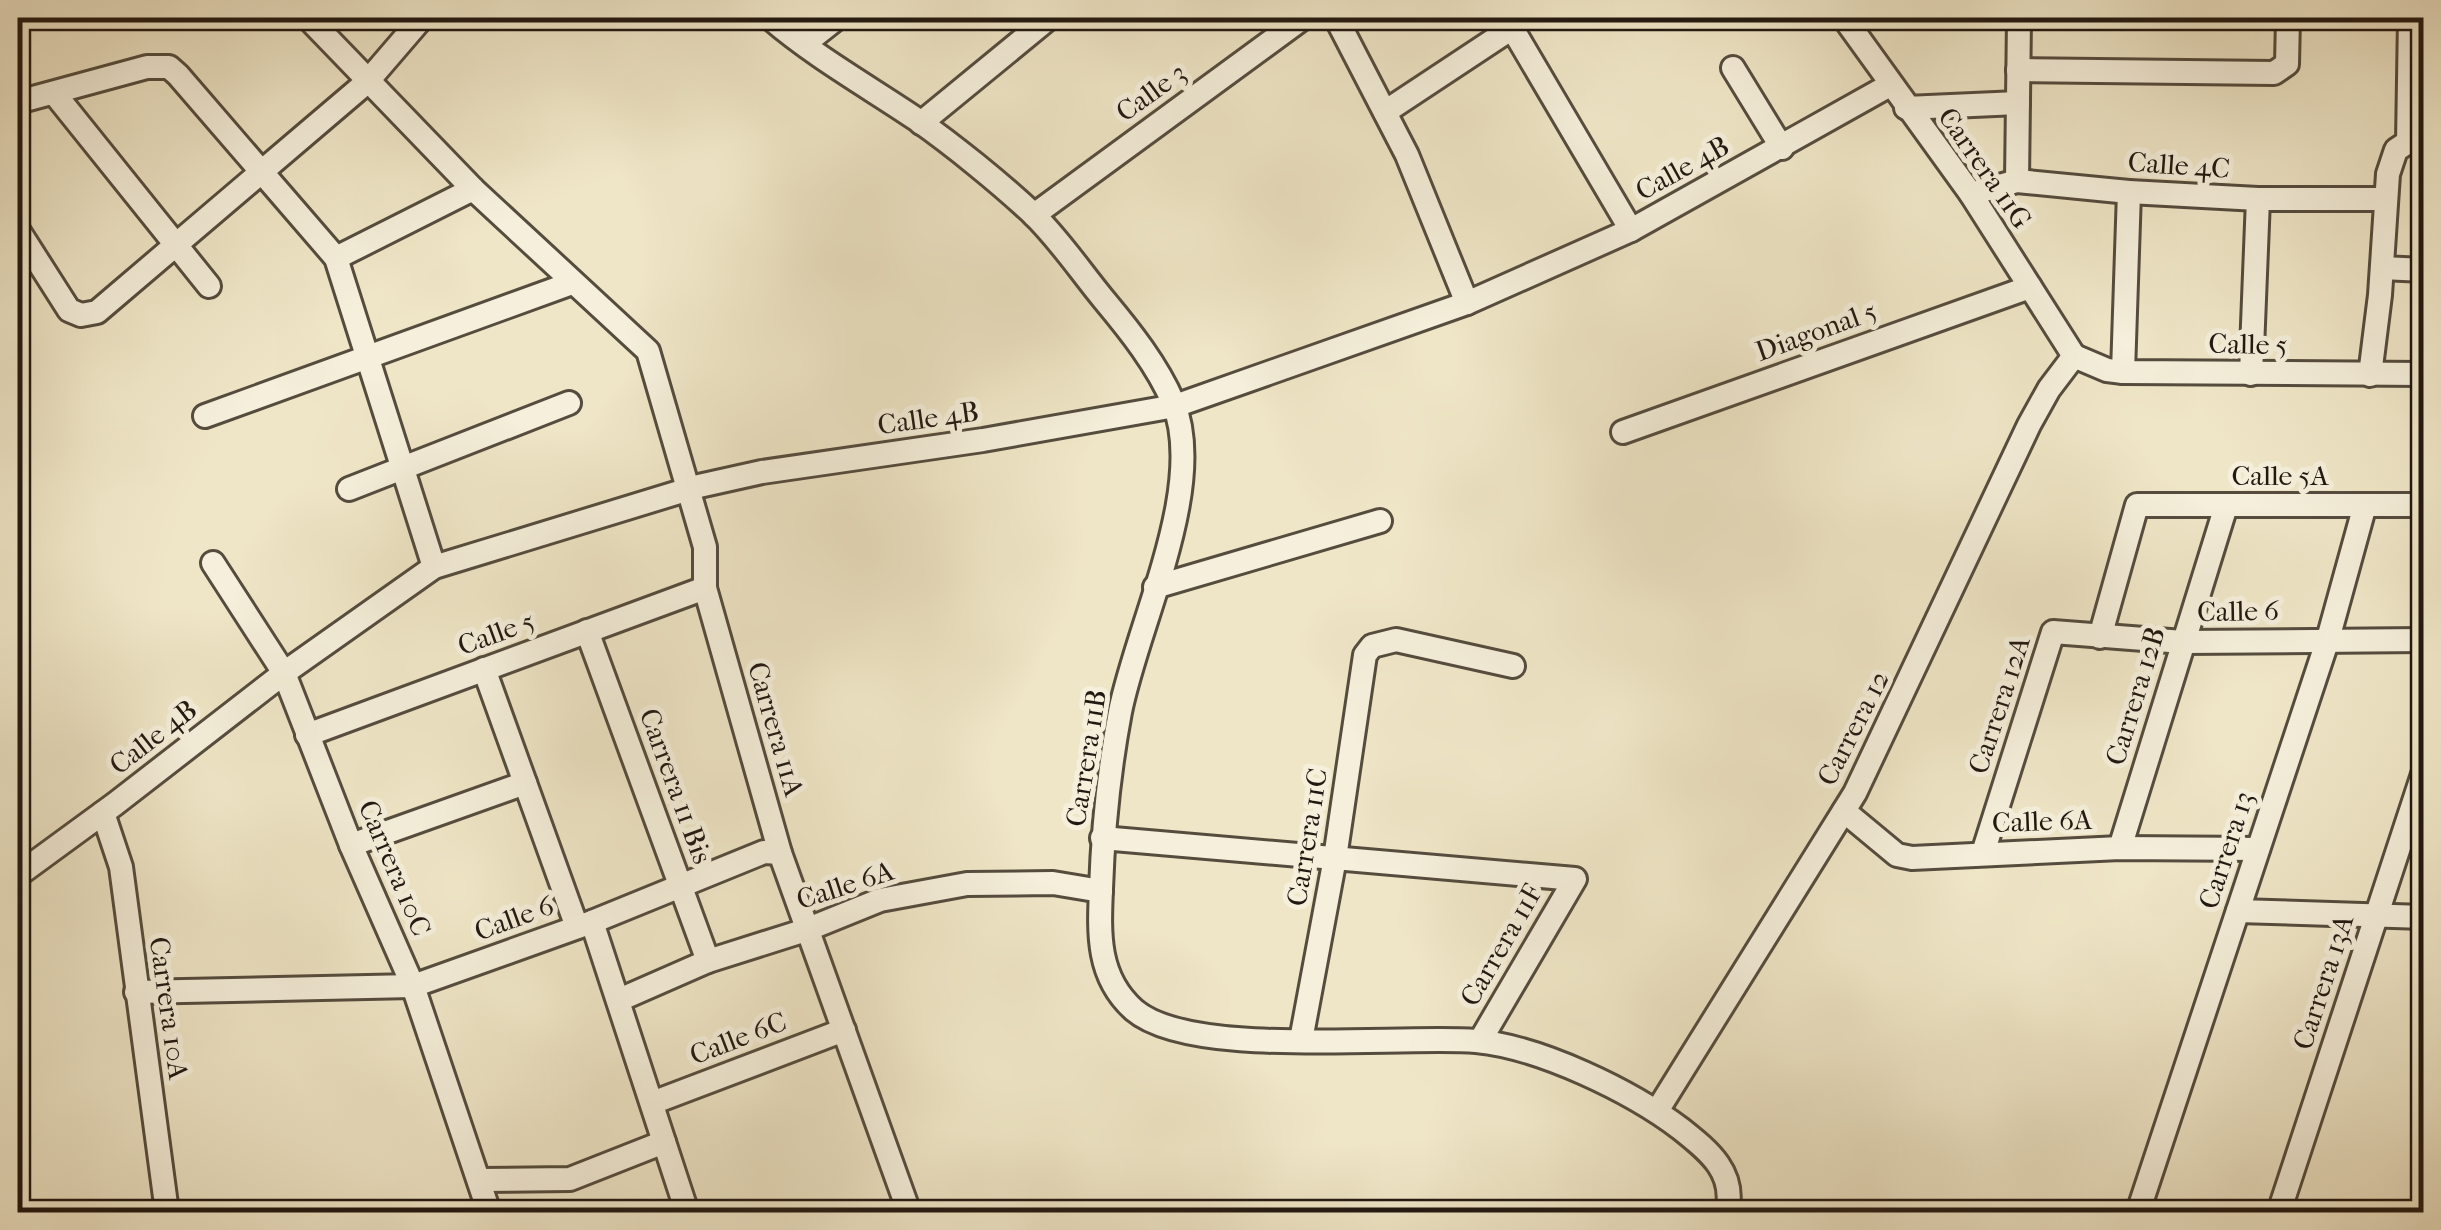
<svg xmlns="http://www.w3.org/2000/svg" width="2441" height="1230" font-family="'IM FELL French Canon',serif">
	<rect width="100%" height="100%" fill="#efe6c7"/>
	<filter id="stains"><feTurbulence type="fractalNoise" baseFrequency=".002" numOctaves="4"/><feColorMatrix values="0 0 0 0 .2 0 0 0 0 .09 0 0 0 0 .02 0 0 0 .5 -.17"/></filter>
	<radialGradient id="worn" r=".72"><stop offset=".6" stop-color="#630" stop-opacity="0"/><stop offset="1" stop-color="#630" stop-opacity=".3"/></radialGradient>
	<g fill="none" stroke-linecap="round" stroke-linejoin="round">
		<defs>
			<g id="minor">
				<path d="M308,18L473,189L648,351L705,547V588L780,853L909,1212"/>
				<path d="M770,18C814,56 867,86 916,119C953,145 1000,183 1033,214C1059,239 1081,272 1105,301C1130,331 1157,365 1173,402C1208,486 1137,625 1120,712C1109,770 1103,830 1101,889C1099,934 1097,977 1134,1010C1191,1059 1397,1035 1476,1041C1540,1047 1631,1091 1681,1129C1710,1152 1736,1173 1727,1212"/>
				<path d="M1336,18L1407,155L1467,303"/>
				<path d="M1844,18L1971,194L2074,356"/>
				<path d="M804,44L837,18"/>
				<path d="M1733,68L1782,148"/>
				<path d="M2018,70L2274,73L2287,64L2288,18"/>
				<path d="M54,93L209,286"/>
				<path d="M18,102L147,67H169L178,75L336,258L434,567"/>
				<path d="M1906,108L2018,103"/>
				<path d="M1385,112L1512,28L1631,230"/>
				<path d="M921,123L1049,18"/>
				<path d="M2017,181L2019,18"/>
				<path d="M1971,194L2017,181L2129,192L2258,199H2386"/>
				<path d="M1034,215L1303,18"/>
				<path d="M18,230L69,310L81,315L97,312L367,82L422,18"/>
				<path d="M336,258L473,189"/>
				<path d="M2382,268L2424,270"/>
				<path d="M2074,356L2107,370L2123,372L2424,374"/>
				<path d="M2123,372L2129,192"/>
				<path d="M2251,374L2258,199"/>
				<path d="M2370,375L2380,295L2388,174L2396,150L2408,142L2410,18"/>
				<path d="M205,416L572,283"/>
				<path d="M1623,432L2030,287"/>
				<path d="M349,489L569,403"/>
				<path d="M213,563L284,673L351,845L413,986L489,1212"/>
				<path d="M1155,587L1380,521"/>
				<path d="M587,631L708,961"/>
				<path d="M2100,637L2137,505H2424"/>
				<path d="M484,669L577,927"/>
				<path d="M307,735L705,588"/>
				<path d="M1844,811L1897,855L1912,858L2120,848L2258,849"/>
				<path d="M103,813L121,867L167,1212"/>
				<path d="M1102,838L1575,879L1480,1041"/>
				<path d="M351,845L525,783"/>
				<path d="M2120,848L2226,506"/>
				<path d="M1983,853L2053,632L2183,642L2424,640"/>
				<path d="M18,875L115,804L284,673L434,567L699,486L762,472L983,440L1175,406L1467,303L1631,230L1890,85"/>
				<path d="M2238,911L2424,917"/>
				<path d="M592,922L687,1212"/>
				<path d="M136,992L413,986L592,922L764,852L780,853"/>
				<path d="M619,1000L708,961L806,930L880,900L967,884L1053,883L1101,891"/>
				<path d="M1301,1040L1335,858L1365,655L1372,646L1396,640L1513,666"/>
				<path d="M652,1103L844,1030"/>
				<path d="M1657,1111L1855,793L2029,425L2049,389L2074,356"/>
				<path d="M479,1180L570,1179L664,1142"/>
				<path d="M2138,1212L2328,639L2365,505"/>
				<path d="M2279,1212L2424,771"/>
			</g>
		</defs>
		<use href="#minor" stroke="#554c3e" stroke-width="28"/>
		<use href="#minor" stroke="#f5efdb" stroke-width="22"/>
	</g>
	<g text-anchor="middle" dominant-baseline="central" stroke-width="10" stroke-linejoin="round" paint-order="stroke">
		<g font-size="28" fill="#221811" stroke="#f5efdb">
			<text transform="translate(1151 92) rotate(-36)">Calle 3</text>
			<text transform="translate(2179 165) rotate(4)">Calle 4C</text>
			<text transform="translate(1682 168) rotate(-29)">Calle 4B</text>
			<text transform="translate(1985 168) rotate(55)">Carrera 11G</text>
			<text transform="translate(1816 331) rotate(-20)">Diagonal 5</text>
			<text transform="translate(2248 344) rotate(1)">Calle 5</text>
			<text transform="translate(928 418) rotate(-8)">Calle 4B</text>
			<text x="2280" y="475">Calle 5A</text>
			<text transform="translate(2238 611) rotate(-1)">Calle 6</text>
			<text transform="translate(496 633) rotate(-20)">Calle 5</text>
			<text transform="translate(2135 696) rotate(-73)">Carrera 12B</text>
			<text transform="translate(1999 705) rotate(-72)">Carrera 12A</text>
			<text transform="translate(1853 728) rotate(-63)">Carrera 12</text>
			<text transform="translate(776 729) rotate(74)">Carrera 11A</text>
			<text transform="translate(153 737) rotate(-38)">Calle 4B</text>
			<text transform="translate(1086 758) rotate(-81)">Carrera 11B</text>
			<text transform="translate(676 786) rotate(70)">Carrera 11 Bis</text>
			<text transform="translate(2042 821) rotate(-2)">Calle 6A</text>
			<text transform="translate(1307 837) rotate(-81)">Carrera 11C</text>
			<text transform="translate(2226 850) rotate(-72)">Carrera 13</text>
			<text transform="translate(395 868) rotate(67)">Carrera 10C</text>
			<text transform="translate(845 885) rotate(-18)">Calle 6A</text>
			<text transform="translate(514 918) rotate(-20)">Calle 6</text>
			<text transform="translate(1501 945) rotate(-60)">Carrera 11F</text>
			<text transform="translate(2323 982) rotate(-72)">Carrera 13A</text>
			<text transform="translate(169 1008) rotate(82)">Carrera 10A</text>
			<text transform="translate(738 1038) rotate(-21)">Calle 6C</text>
		</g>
	</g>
	<rect width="2441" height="1230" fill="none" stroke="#efe6c7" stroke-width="60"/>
	<rect x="20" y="20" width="2401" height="1190" fill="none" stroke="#221811" stroke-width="5"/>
	<rect x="30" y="30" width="2381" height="1170" fill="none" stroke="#221811" stroke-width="2.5"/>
	<rect width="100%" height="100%" filter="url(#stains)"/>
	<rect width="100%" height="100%" fill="url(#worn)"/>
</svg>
